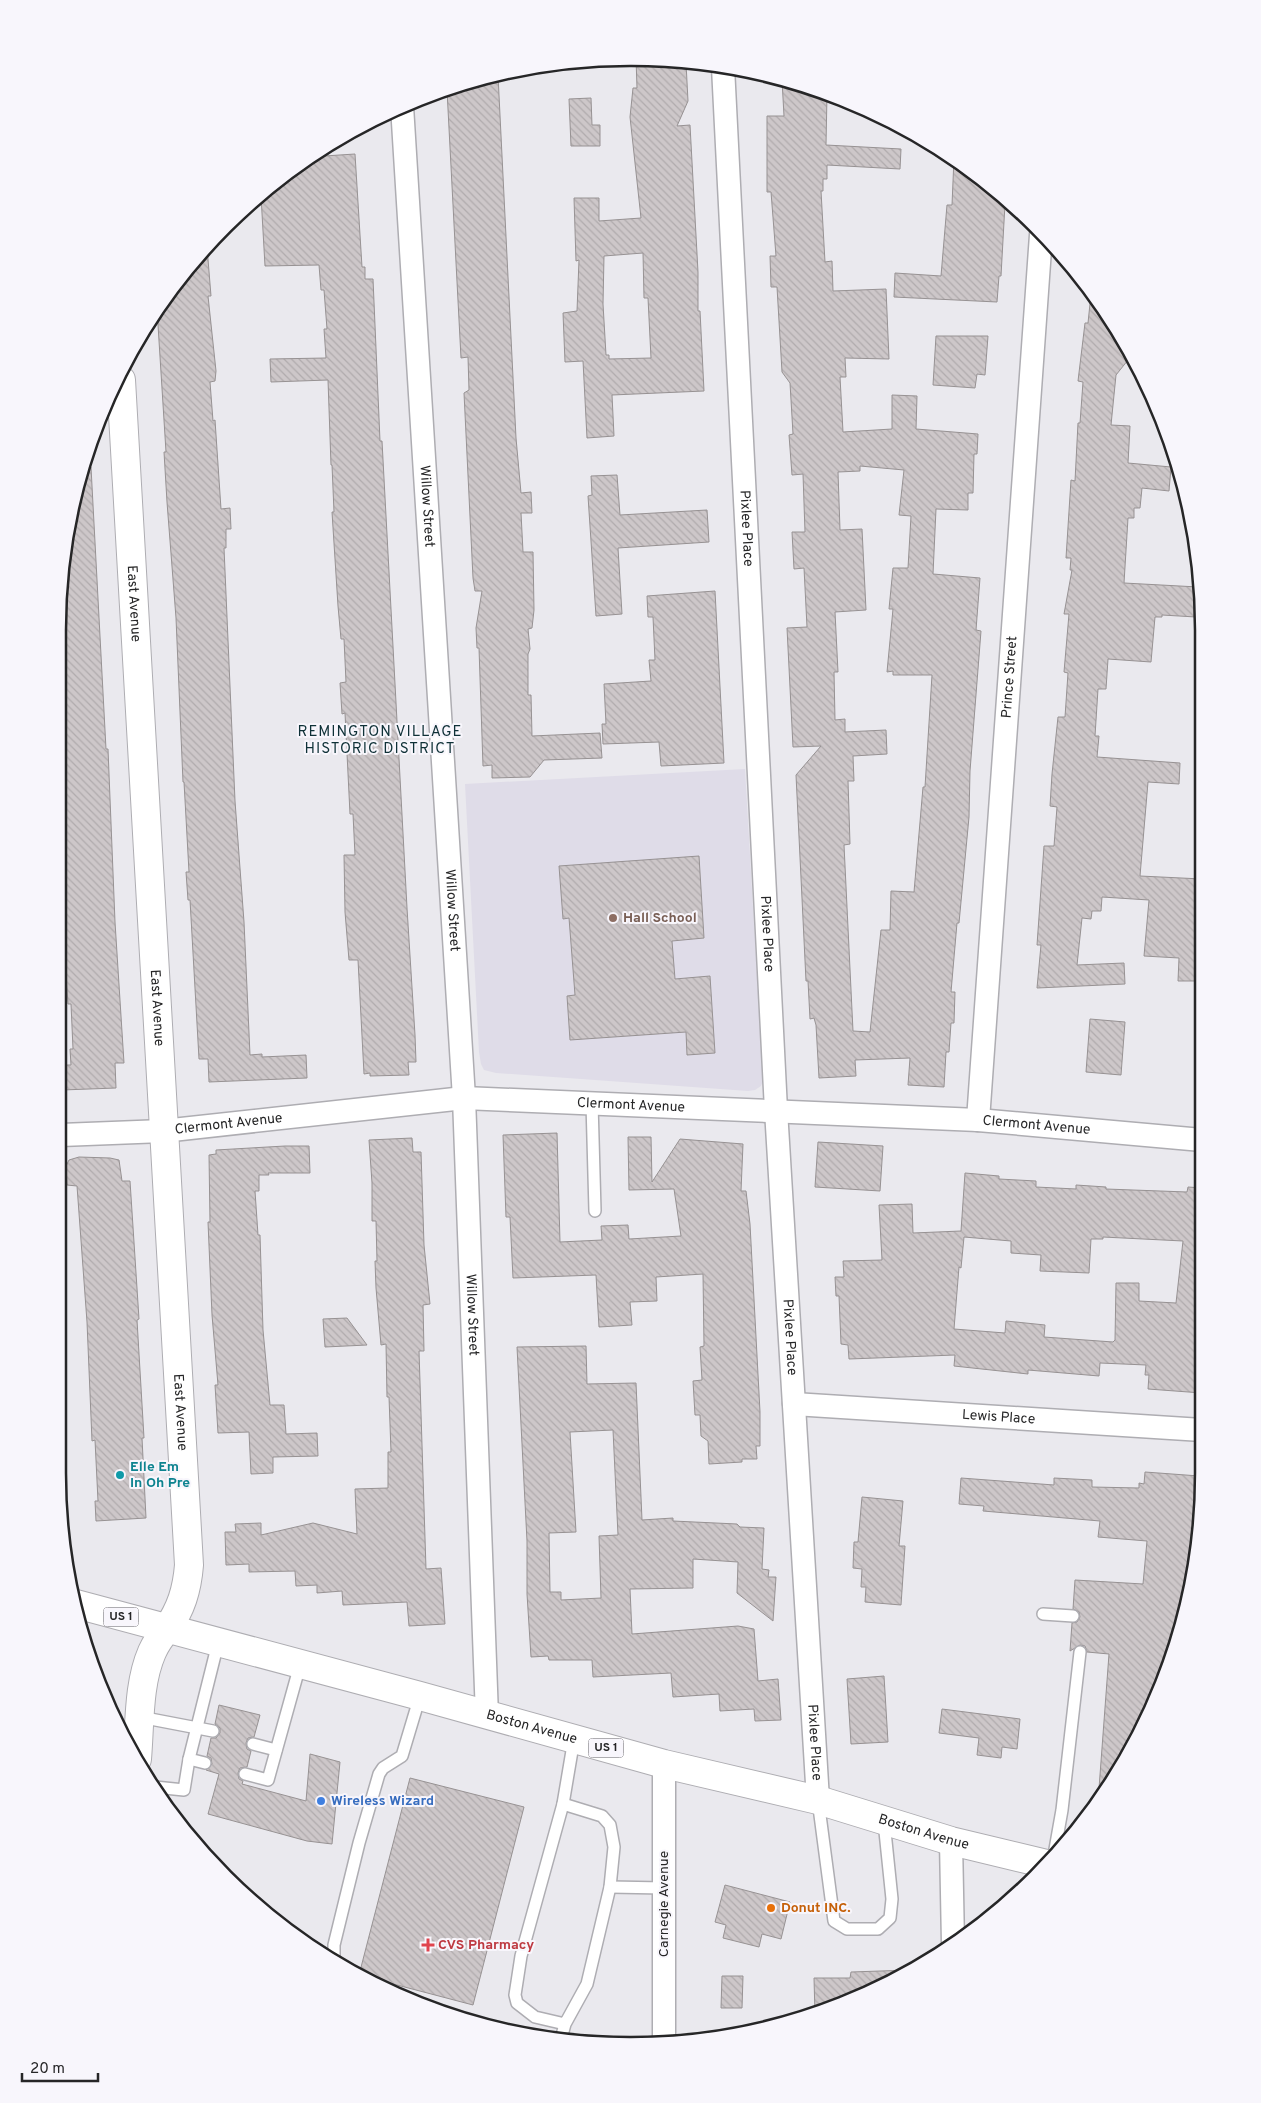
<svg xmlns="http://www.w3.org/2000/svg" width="1261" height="2103" font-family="Overpass,sans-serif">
	<defs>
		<pattern id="building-back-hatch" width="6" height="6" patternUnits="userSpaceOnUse" patternTransform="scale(1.25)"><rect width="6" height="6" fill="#cdc7c9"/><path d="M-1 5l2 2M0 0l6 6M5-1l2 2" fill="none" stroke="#b0abad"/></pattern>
	</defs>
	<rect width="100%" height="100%" fill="#eae9ee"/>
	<path fill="#dfdce8" d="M745,769L763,1081L761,1086L755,1090L748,1091L496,1073L484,1070L481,1064L479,1052L465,784Z"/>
	<g fill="url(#building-back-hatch)" stroke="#979293" fill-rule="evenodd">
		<path d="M636,58L686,63L688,101L677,126L690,125L698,272V311H700L704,391L612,395L614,436L587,438L583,361L565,362L563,313L577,311L579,260L576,261L574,198H599V221L641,218L630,117L633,88H637ZM643,253L644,298H648L651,358L609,359V355H606L603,304L604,256Z"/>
		<path d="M498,75L516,438L521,493L531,492L532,513H521L523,552H533L534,610L532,628L528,629L530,649L528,654V695H531L532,736L600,733L602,758L544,760L530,777L492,778V765L483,766L479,648H477L476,628L482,591H475L473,578L464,393L469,390L468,357L461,358L447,90Z"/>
		<path d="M782,80L827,94L826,145L901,149L900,169L827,165V179H823V191H821L825,262L832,261L833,291L886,289L889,359L845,358L846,377H840L843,432L892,429V395L917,396L916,429L978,434L977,454H974L973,493H968V510L936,509L933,574L980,578L976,630L981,631L970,771L969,817L959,923H957L951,992H955L954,1023H951L949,1052H946L944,1087L908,1085L910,1058L855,1060L856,1076L819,1078L816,1025L814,1018L810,1019L808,981H806L796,775L821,746L793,747L787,628L807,627L804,568L794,569L792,532H805L803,474L792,475L789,435L793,434L790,383L782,372L777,287H771L770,256H776L771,192H767V116H784ZM860,466L904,470L899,515L911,516L908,568H893L889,609H893L887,672L893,671V675H932L925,787H923L914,892L891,891L890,930H881L870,1032L853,1031L844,845L850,844L848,781H854L853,756L887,754L886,730L845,732V719L835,720L834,672H838L835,612L866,610L862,529L840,530L838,472L860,471Z"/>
		<path d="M591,98L592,125H600V146H571L569,99Z"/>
		<path d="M355,154L362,267H365V279H373L380,441H382L407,908L415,1035L416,1062H408L409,1075L370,1076V1073L364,1074L358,960H349L345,912L344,855H355L353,814H350L345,713L342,714L340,683L346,682L344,639H341L338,606L332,512H334L332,465H331L328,380L271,382L270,359L326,358L324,329H327L324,290H321L319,265L265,266L261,196L309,157Z"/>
		<path d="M954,158L1005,204L1001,276H999L997,302L894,297L895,273L941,276L947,205H952Z"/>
		<path d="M207,247L211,296H208L216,371L215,381L210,382L213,421L215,420L221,509L230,508L231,529H226V548H224L235,801L244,922L250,1055L262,1054V1057L306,1055L307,1078L209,1082L208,1059H199L190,900H188L186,872H189L184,782H183L176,618L167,502L164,452H166L157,309Z"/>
		<path d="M1091,294L1127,344L1132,355L1116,375L1111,425L1130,426L1128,463L1171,467L1169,491L1142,488L1140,508H1134V518H1128L1124,583L1198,587L1196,617L1162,615V617H1155L1151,662L1108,659L1106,689H1098L1095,736H1099L1097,757L1180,763L1179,784L1148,782L1140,876L1202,879V981H1178L1179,958L1144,956L1149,900L1102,897L1101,911H1092L1091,919L1082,918L1077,965L1124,963L1125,984L1037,988L1041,945H1037L1044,846H1054L1057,807L1050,806L1052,774L1058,717H1065L1068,673L1064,672L1069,614H1064L1072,570H1070L1071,558H1066L1071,480L1075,481L1078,423H1080L1083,382L1078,381L1085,323H1088Z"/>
		<path d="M936,336H988L985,375L977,374L975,388L933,385Z"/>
		<path d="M84,467H91L106,749H108L115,922L124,1063H115L116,1088L62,1090V1065H71L70,1049H73L71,1004H68L63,932L62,857H61L60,839L59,593Z"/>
		<path d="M617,475L620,515L707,510L709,542L618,548L622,614L596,616L588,496L592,495L591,476Z"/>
		<path d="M715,591L724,763L661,766L659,742L603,744L602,724H606L604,684L651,681L649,660H655L653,617H648L647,596Z"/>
		<path d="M699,856L704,938L672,941L675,979L710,976L715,1053L687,1055L686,1032L570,1040L567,996L575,995L569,918L563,919L559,866Z"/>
		<path d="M1090,1019L1125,1022L1121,1075L1086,1072Z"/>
		<path d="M557,1133L560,1242L602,1240L601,1226L628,1225L629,1239L681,1236L674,1189L629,1190L628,1137H651L652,1182L680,1139L743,1144L741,1191H746L750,1224L760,1412V1446H756L757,1459H742V1462L709,1464L708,1441L701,1436L700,1415H695L693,1381L702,1380L700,1347L704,1346L703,1274L656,1277L657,1301L630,1302L632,1325L599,1327L596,1275L513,1278L510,1217H506L503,1135Z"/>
		<path d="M412,1138L413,1152H421L424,1245L430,1304L423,1305L424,1351H419L426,1569L441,1568L445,1624L409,1626L407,1602L343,1605L342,1591L317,1593V1585L296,1586L295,1571L249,1572V1564L226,1565L225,1532H236L235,1524L261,1523V1535L313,1523L357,1534L355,1489L388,1488V1452H391L389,1397H387L386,1344L381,1345L376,1288L375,1261H377L376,1221H372V1183L369,1140Z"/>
		<path d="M818,1142L883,1146L880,1191L815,1187Z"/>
		<path d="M285,1146H309L310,1173H268L269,1175H259V1191H255L258,1235H260L263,1330L270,1405H284L286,1434L317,1433L318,1456L273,1457V1473L251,1474L249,1432L218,1433L215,1385H218L212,1315L208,1222H210L209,1155L216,1154V1150Z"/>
		<path d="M79,1157L110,1158L119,1160L122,1181H130L139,1319L137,1320L144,1438H142L146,1518L96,1521L95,1501H98L95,1440L92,1441L87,1322L77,1186L67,1185L66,1166L69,1160Z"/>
		<path d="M965,1173L999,1176V1179L1036,1181V1187L1076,1189V1185L1106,1187V1189L1187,1192L1188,1187L1202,1188V1393L1148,1389L1149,1375H1145L1146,1365L1100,1363L1099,1376L1028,1370V1374L954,1366L955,1355L849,1359L848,1345L841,1344L839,1296H836L835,1277H844L843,1261L882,1260L879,1205L912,1204L913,1233L961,1231ZM964,1237L1011,1241V1253L1041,1255L1040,1271L1089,1273L1091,1239H1103V1237L1183,1241L1176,1303L1139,1301V1283H1116L1115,1340L1113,1342L1044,1337L1045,1325L1006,1321L1005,1333L954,1329L959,1267L961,1268Z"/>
		<path d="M347,1318L367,1345L325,1347L323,1319Z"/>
		<path d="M586,1346L587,1384L636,1383L642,1520L673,1518V1521L737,1524L740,1527L764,1528L762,1569L769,1570L768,1577H776L773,1621L737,1593L738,1562L693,1559V1588L630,1589L632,1634L738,1626L754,1629L758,1681L778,1679L781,1720L755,1721L754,1709L720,1711L719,1694L673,1697L671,1673L593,1677L592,1660H549L548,1656L531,1657L527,1594V1541L517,1347ZM613,1430L618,1535L599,1536L601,1598L561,1600V1592H550L549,1533L576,1532L570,1432Z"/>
		<path d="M1145,1472L1199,1476L1193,1558L1173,1657L1107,1791L1098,1802L1109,1654L1087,1652L1085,1646L1080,1645L1070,1651L1072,1623L1077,1622L1080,1617L1079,1612L1073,1609L1075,1580L1143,1584L1147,1541L1098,1537L1100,1521L983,1511L984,1506L959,1504L961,1478L1054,1485V1478L1092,1480V1487L1139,1488V1483L1144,1484Z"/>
		<path d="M862,1497L903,1501L899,1546H905L901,1605L865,1602L866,1587H861L862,1569L853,1568L854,1542H858Z"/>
		<path d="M884,1676L888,1742L851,1744L847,1679Z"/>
		<path d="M219,1705L260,1715L254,1737L248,1738L246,1743L247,1749L251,1751L247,1767L240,1768L238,1773L239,1779L243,1781L242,1784L306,1801L310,1754L340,1762L332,1844L307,1841L208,1814L219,1774L206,1770L212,1764L211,1758L207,1756L211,1738H216L220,1733V1728L215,1724Z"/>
		<path d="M942,1709L1020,1719L1017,1749L1002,1747L1001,1758L977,1755L979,1738L939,1733Z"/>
		<path d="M410,1778L524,1807L473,2005L359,1975Z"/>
		<path d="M725,1885L790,1902L781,1939L762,1934L759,1947L723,1938L726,1925L715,1922Z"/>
		<path d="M910,1970L884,1986L815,2015L814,1978H850L851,1972Z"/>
		<path d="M722,1976H743L742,2008H721Z"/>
	</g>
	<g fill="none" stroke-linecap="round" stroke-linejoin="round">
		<defs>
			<g id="service">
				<path d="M592,1103L595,1211"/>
				<path d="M1043,1614L1073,1616"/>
				<path d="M140,1717L213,1731"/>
				<path d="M253,1744L276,1750"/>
				<path d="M205,1763L189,1759L218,1643"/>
				<path d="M245,1774L268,1780L300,1665"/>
				<path d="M155,1787L184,1790L189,1759"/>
				<path d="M818,1800L834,1921L847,1929H878L890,1918L892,1899L884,1822"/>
				<path d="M563,1804L574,1739"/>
				<path d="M1054,1855L1062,1810L1080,1652"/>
				<path d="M610,1887L664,1888"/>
				<path d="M334,1960V1945L359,1843L379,1774L383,1768L402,1756L420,1696"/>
				<path d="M561,2039L565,2024L587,1984L610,1887L614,1847L610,1825L602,1816L563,1804L521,1956L515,1995L517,2003L535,2017L565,2024"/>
			</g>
			<g id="minor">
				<path id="s1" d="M723,67L776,1110L818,1800"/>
				<path id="s2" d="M402,106L464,1098L487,1716"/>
				<path id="s3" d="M978,1120L1041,235"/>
				<path id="s4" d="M61,1135L163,1131L464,1098L978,1120L1202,1140"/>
				<path id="s5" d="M794,1404L1202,1430"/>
				<path d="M951,1841L953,1944"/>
				<path d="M664,2043V1764"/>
			</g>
			<g id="tertiary">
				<path id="s6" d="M121,380L189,1565C187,1590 181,1609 167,1629C161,1636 156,1643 152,1652C138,1684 140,1724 137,1759"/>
			</g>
			<g id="primary">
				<path id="s7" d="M76,1604L420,1696L664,1764L818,1800L951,1841L1047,1864"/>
			</g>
		</defs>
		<use href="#service" stroke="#aeadb2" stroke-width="14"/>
		<use href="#minor" stroke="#aeadb2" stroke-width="25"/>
		<use href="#tertiary" stroke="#aeadb2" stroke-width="30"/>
		<use href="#primary" stroke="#aeadb2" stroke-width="30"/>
		<use href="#service" stroke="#fff" stroke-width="11"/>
		<use href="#minor" stroke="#fff" stroke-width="22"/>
		<use href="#tertiary" stroke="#fff" stroke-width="28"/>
		<use href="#primary" stroke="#fff" stroke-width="28"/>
	</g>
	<circle fill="#8d6e63" stroke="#f8f6fc" stroke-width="2" cx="613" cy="918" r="5"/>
	<circle fill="#0f9aa8" stroke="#f8f6fc" stroke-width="2" cx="120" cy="1475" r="5"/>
	<circle fill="#3f7fe0" stroke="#f8f6fc" stroke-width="2" cx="321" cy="1801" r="5"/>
	<circle fill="#e8710a" stroke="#f8f6fc" stroke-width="2" cx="771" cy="1908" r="5"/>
	<path fill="#e0444e" stroke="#f8f6fc" stroke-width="2" d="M425.5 1937.5h5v5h5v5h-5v5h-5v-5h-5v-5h5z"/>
	<g text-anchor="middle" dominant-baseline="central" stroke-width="4" stroke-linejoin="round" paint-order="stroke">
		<g fill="#f8f6fc" stroke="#656467" stroke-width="1">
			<rect x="103.5" y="1607.5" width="35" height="19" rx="4"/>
			<rect x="588.5" y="1738.5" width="35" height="19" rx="4"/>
		</g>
		<g font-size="12" font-weight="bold" fill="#262627">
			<text x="121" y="1617">US 1</text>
			<text x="606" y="1748">US 1</text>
		</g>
		<g font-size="14" fill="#262627" stroke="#f8f6fc">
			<text stroke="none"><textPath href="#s2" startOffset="401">Willow Street</textPath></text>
			<text stroke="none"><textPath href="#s1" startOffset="462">Pixlee Place</textPath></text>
			<text stroke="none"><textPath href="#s6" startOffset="224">East Avenue</textPath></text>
			<text stroke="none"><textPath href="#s3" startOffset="444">Prince Street</textPath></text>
			<text stroke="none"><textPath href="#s2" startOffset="806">Willow Street</textPath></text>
			<text stroke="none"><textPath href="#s1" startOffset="868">Pixlee Place</textPath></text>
			<text stroke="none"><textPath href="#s6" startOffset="629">East Avenue</textPath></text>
			<text stroke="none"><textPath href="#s4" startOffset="572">Clermont Avenue</textPath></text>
			<text stroke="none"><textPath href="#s4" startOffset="168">Clermont Avenue</textPath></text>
			<text stroke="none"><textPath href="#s4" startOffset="978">Clermont Avenue</textPath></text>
			<text stroke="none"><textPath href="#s2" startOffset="1211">Willow Street</textPath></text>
			<text stroke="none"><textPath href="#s1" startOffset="1272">Pixlee Place</textPath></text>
			<text stroke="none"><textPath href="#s6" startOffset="1034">East Avenue</textPath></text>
			<text stroke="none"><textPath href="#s5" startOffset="205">Lewis Place</textPath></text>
			<text stroke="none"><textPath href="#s7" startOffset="472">Boston Avenue</textPath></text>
			<text stroke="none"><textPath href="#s1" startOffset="1678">Pixlee Place</textPath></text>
			<text stroke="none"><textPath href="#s7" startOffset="878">Boston Avenue</textPath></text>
			<text transform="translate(664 1904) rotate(-90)">Carnegie Avenue</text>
		</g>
		<g font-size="14" font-weight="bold" fill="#785e54" stroke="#f8f6fc" text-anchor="start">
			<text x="623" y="918">Hall School</text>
		</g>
		<g font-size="14" font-weight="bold" fill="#0d838f" stroke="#f8f6fc" text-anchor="start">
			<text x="130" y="1467">Elle Em<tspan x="130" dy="16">In Oh Pre</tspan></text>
		</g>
		<g font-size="14" font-weight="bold" fill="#366cbe" stroke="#f8f6fc" text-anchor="start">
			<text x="331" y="1801">Wireless Wizard</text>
		</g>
		<g font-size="14" font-weight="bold" fill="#c56008" stroke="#f8f6fc" text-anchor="start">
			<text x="781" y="1908">Donut INC.</text>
		</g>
		<g font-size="14" font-weight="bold" fill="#be3a42" stroke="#f8f6fc" text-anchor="start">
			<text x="438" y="1945">CVS Pharmacy</text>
		</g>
		<g font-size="15" letter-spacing="1" fill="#0f3137" stroke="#f8f6fc">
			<text x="380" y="732">REMINGTON VILLAGE<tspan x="380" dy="17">HISTORIC DISTRICT</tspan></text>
		</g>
	</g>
	<path d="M0 0H1261V2103H0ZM630 66H631A564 564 0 0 1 1195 630V1473A564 564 0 0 1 631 2037H630A564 564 0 0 1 66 1473V630A564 564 0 0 1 630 66Z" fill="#f8f6fc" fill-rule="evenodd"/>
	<path fill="none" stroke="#262627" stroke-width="2.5" d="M630 66H631A564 564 0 0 1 1195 630V1473A564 564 0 0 1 631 2037H630A564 564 0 0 1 66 1473V630A564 564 0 0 1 630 66Z"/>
	<path d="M22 2073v8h76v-8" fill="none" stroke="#262627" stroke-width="2.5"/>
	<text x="30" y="2073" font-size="15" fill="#262627" stroke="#f8f6fc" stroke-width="4" paint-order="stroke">20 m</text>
</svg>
